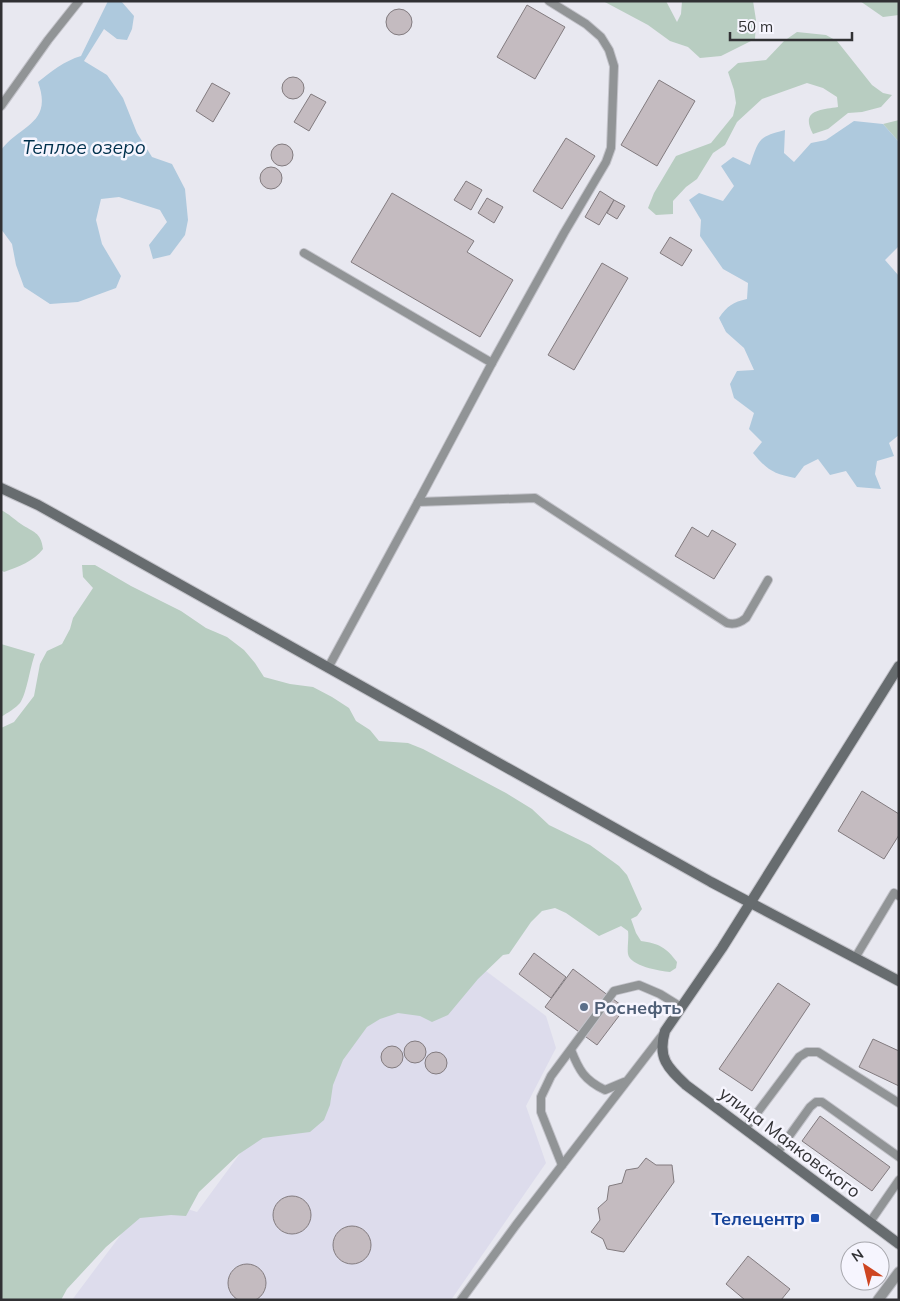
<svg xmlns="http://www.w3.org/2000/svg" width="900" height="1301" font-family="Mulish,sans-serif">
	<rect width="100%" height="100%" fill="#e8e8f0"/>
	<path fill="#dddcec" d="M470,959L546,1016L556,1048L526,1106L546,1163L451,1300H72L149,1197L197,1212L261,1125L357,965Z"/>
	<g fill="#b8cdc1">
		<path d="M603,1H666L677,22L681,14L682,1H753L756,20L755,39L721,56L700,58L688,47L670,41L648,25Z"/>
		<path d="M860,1H899V15L883,17Z"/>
		<path d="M797,32L826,35L837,41L872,85L883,93L892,95L881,107L862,112L848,113L828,129L813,134C800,110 820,110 838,107L837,97L823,88L807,83L762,99L737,122L725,145L713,153L697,179L686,187L673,201V214L656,215L648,208L654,193L676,156L711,143L733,116L736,103L734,90L728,72L738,63L766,60L784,41Z"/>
		<path d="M899,120V142L883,124Z"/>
		<path d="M1,510C9,514 14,519 21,524C33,532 41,532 43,549C34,561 18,567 4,572L1,570Z"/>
		<path d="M82,565H95L131,586L181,611L206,628L227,637L244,650L255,663L264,677L290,684L313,687L332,697L349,708L356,721L370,730L379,741L408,743L423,749L506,793L532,809L549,825L590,845L619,866L627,875L642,909L637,916L631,919L636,933L641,941C658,943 667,948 677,962L676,968L670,972C660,971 630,966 628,954C627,948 629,938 628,931L621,926L599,936L566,913L555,908L542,911L531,922L509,954L503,955L478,979L448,1015L432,1022L420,1016L398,1013L380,1019L367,1027L343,1060L333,1085L330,1105L324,1120L310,1132L263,1138L239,1154L199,1192L186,1216L171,1215L140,1218L106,1247L67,1289L61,1300H1V728L14,722L34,696L40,664L47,651L62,644L70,629L73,618L93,588L83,577Z"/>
		<path d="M1,644L35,654C30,667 27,693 20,703C16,708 7,713 1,717Z"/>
	</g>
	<g fill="#aec9dd">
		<path d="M108,1H121L134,16L132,29L127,40L117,39L104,29L84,61L107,75L123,98L137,133L152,157L172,164L185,189L188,220L185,235L170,255L153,259L149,245L167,222L160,210L119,197L101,199L96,220L102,244L121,276L116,288L78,302L50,304L24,287L16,265L12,244L1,229V150C21,124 53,124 38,82C52,71 64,61 81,56Z"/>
		<path d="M854,121L883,124L899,142V246L885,260L899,276V435L889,443L894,456L877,461L875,474L881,489L857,487L846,471L830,475L818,459L804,466L795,478C774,474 767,470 753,453L762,442L749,429L754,413L734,398L730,384L737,371L754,370L744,348L726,332L719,318C727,306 733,302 747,299L748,283L723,269L700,236L701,220L689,200L699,193L723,201L734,186L721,166L733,157L750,165C759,139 758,137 785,130L784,153L794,162L811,143L826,140Z"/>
	</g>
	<g fill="#c4bbc0" stroke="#827b7f">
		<path d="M527,5L565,27L535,79L497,57Z"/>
		<circle cx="399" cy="22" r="13"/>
		<circle cx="293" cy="88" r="11"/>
		<path d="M659,80L695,101L657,166L621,145Z"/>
		<path d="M212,83L230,93L213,122L196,111Z"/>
		<path d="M311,94L326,102L309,131L294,122Z"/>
		<path d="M566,138L595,156L562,209L533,191Z"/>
		<circle cx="282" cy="155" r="11"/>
		<circle cx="271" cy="178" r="11"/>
		<path d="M466,181L482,190L471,210L454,200Z"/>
		<path d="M600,191L614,200L599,225L585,217Z"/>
		<path d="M392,193L474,241L467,252L513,280L480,337L351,262Z"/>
		<path d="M487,198L503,207L494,223L478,213Z"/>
		<path d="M614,200L625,206L617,219L607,213Z"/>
		<path d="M670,237L692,250L682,266L660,253Z"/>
		<path d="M602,263L628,278L574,370L548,355Z"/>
		<path d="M692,527L708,537L712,530L736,544L714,579L675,556Z"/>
		<path d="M862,791L899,814V835L884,859L838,831Z"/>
		<path d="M534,953L566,977L551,998L519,974Z"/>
		<path d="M573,969L625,1008L597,1045L545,1007Z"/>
		<path d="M778,983L810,1004L752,1091L719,1069Z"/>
		<path d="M873,1039L899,1051V1086L859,1067Z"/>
		<circle cx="415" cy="1052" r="11"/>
		<circle cx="392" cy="1057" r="11"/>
		<circle cx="436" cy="1063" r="11"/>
		<path d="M820,1116L890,1167L872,1191L802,1141Z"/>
		<path d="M646,1158L656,1165H672L674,1182L624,1252L607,1249L603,1239L591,1232L600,1220L598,1208L607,1200L609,1186L622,1183L626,1170L638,1168Z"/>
		<circle cx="292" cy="1215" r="19"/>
		<circle cx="352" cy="1245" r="19"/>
		<path d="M748,1256L790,1289L781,1300H745L726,1284Z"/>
		<circle cx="247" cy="1283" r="19"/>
	</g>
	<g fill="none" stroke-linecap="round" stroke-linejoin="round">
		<defs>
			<g id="lane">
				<path d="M1,106L48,40L79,1"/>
				<path d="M304,253L492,363L418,502"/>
				<path d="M492,363L564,233L606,162L611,148L614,66L609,50L601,37L586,24L549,1"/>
				<path d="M328,668L418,502L535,498L727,623C735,625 740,623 746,618L768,580"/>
				<path d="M855,958L894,893L899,896"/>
				<path d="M571,1050C579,1070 584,1080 605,1090L624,1082"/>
				<path d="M745,1129L799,1057L807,1052H818L899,1103"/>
				<path d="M777,1153L810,1107L816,1102H822L899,1157"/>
				<path d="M562,1165L541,1112V1097L551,1076L614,991L639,985L660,994L681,1007"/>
				<path d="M870,1222L899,1180"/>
				<path d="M461,1300L516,1225L664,1033"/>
			</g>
			<path id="street" d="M878,1300L899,1272"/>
			<g id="secondary">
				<path d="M1,488L38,505L711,882L899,981"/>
				<path d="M899,666L722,948L665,1031C657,1058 668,1068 686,1085L899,1244"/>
			</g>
		</defs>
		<use href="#lane" stroke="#c3c3ca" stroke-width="10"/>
		<use href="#street" stroke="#c3c3ca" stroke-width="12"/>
		<use href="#secondary" stroke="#c3c3ca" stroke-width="12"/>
		<use href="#lane" stroke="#919496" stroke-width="8"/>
		<use href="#street" stroke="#919496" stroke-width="10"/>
		<use href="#secondary" stroke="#676c6f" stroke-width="10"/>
	</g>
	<circle fill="#5c6f8a" stroke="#f6f5fe" stroke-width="2" cx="584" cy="1007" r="5"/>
	<rect fill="#1a4fb4" stroke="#f6f5fe" stroke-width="2" x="810" y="1213" width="10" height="10" rx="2.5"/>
	<g text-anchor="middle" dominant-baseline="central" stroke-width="5" stroke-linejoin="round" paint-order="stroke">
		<g font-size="18" font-weight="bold" fill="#4e5e75" stroke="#f6f5fe" text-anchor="start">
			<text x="594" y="1007">Роснефть</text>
		</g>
		<g font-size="18" fill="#313134" stroke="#f6f5fe">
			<text transform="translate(790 1142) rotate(37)">улица Маяковского</text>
		</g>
		<g font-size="18" font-weight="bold" fill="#164399" stroke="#f6f5fe" text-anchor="end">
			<text x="805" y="1218">Телецентр</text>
		</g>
		<g font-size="19" font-style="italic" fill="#00314d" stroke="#f6f5fe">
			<text x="84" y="147">Теплое озеро</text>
		</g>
	</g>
	<rect width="900" height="1301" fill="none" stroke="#313134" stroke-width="5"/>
	<g transform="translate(865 1266) rotate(325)"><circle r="24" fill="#f6f5fe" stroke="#a7a7ad"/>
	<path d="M0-4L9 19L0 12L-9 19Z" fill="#ce4521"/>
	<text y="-8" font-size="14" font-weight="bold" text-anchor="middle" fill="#313134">N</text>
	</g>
	<path d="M730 32v8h122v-8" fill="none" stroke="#313134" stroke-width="2.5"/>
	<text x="738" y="32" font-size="15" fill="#313134" stroke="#f6f5fe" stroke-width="4" paint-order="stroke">50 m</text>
</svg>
